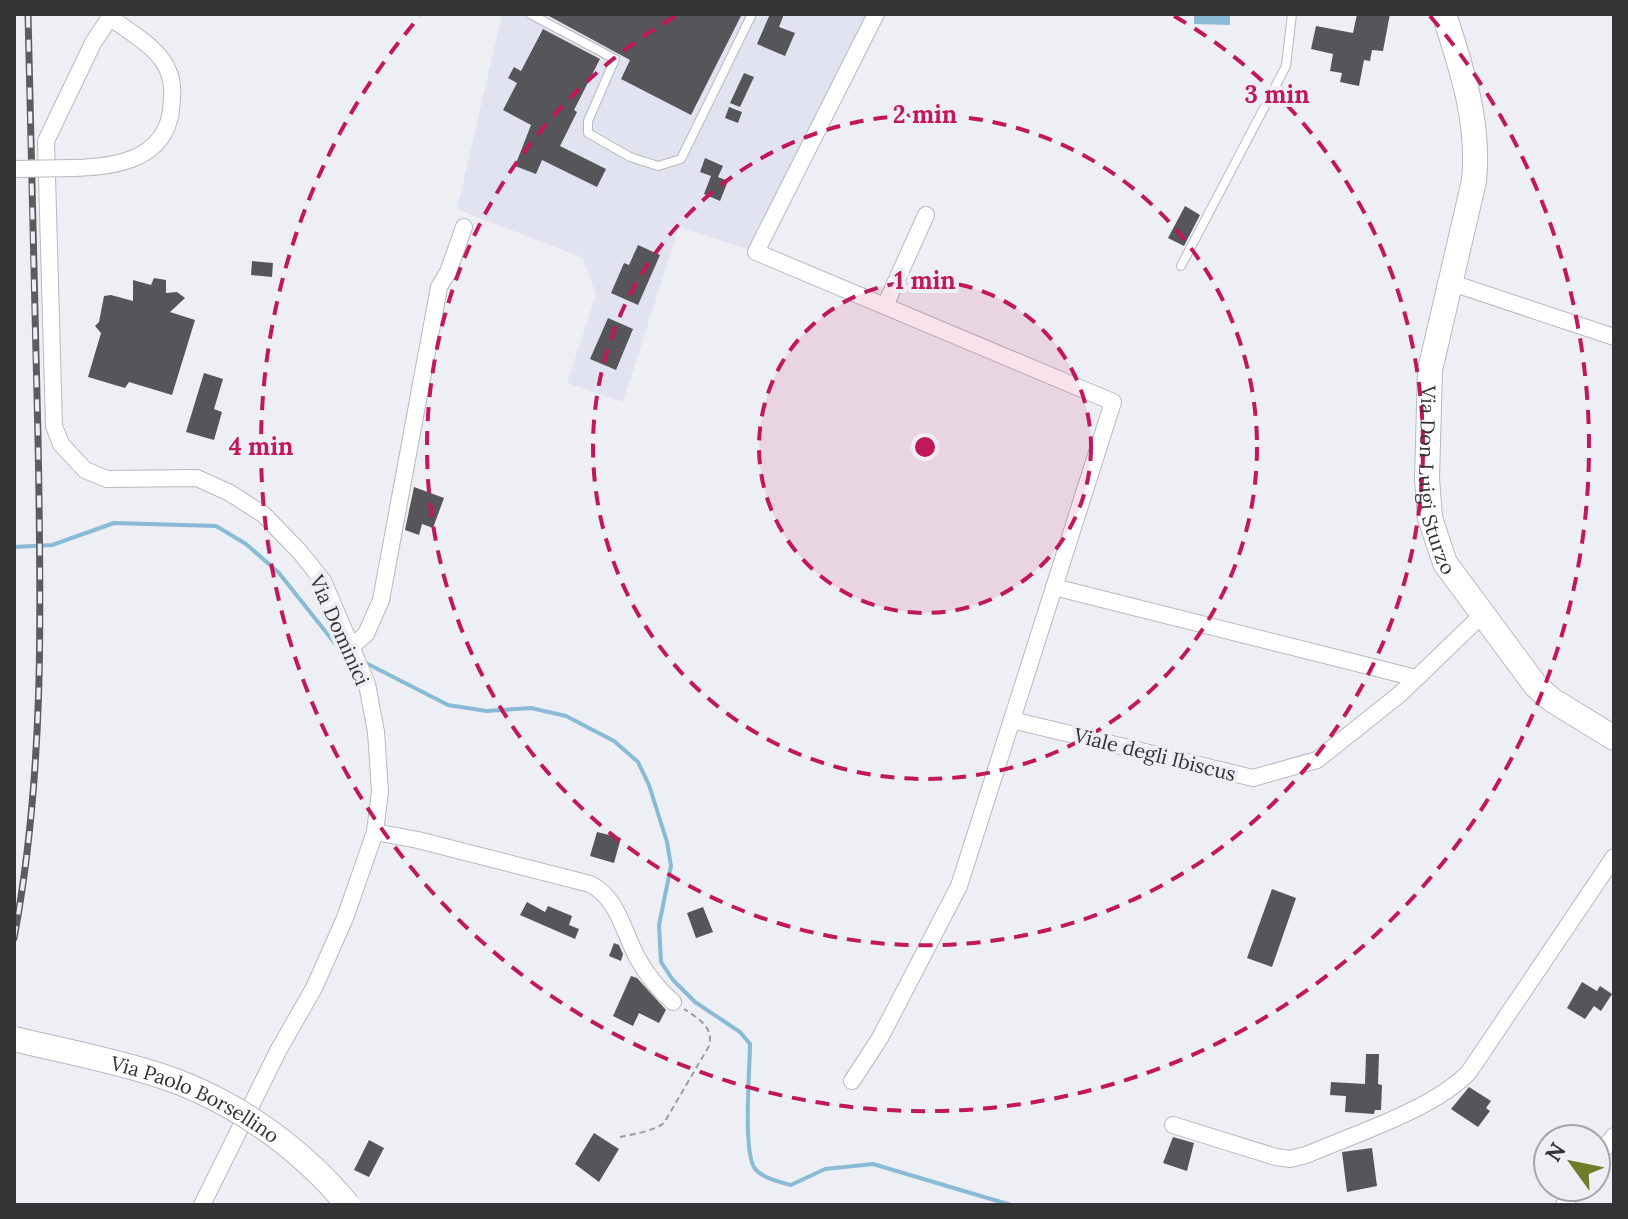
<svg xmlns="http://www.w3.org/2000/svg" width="1628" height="1219" font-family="Lora,serif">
	<rect width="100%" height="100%" fill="#eeeff5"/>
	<path fill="#e2e3f1" d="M502,14H875L756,252L679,227L623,402L567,383L596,295L583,258L457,209Z"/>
	<path fill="#89bbd7" d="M1194,14H1230V25L1194,24Z"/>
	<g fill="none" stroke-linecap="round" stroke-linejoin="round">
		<g stroke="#89bbd7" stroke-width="4">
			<path d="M14,547L52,545L114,523L216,526L246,544L279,573L341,651L349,655"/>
			<path d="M364,662L448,705L486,711L531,708L566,716L614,741L638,762L649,785L667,842L671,866L659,925L661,962L673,980L695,1002L740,1032L750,1044C750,1068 742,1156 756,1170C765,1179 780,1182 791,1185L825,1169L873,1164L1011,1205"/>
		</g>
	</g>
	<g fill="#55555a">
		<path d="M550,14H742L691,115L621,79L630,60L549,16Z"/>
		<path d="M770,14H784L779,27L795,33L785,56L757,44Z"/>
		<path d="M1357,14H1390L1383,51L1372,50L1370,61L1364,60L1359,86L1340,82L1342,73L1330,71L1333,54L1311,49L1316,26L1353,33Z"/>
		<path d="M543,29L600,59L574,110L577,112L560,146L606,169L597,187L542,160L536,174L515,166L531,125L503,110L517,83L508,78L514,67L521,71Z"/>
		<path d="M744,73L754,77L740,107L730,103Z"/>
		<path d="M729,107L742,112L738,123L725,118Z"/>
		<path d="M705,158L723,166L718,177L728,181L720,201L704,194L711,176L700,172Z"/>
		<path d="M1185,206L1200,215L1184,246L1168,238Z"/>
		<path d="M638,245L660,255L638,305L611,293L624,263L629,265Z"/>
		<path d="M252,261L273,263L272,277L251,275Z"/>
		<path d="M154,278L166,280V293L177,292L185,298L170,312L195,320L172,395L129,382L125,388L88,377L101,333L95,326L99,322L104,296L111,295L133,301V280L151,285Z"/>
		<path d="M608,318L633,329L616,370L590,359Z"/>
		<path d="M204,373L223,379L214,409L222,412L214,440L186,432Z"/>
		<path d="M414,487L444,498L433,528L422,524L419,535L405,530Z"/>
		<path d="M597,832L621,838L614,863L590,856Z"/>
		<path d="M1272,889L1296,898L1272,967L1247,958Z"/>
		<path d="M527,902L545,912L548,906L572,916L569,925L579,929L575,939L520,915Z"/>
		<path d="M703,907L713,932L696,938L687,913Z"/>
		<path d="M614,943L619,945L623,954L621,961L609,956Z"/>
		<path d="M631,976L637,978L666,1010L659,1023L639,1013L633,1026L613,1016Z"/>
		<path d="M1582,982L1597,991L1600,986L1612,994L1601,1011L1594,1006L1585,1019L1567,1008Z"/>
		<path d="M1366,1054H1379L1378,1084L1382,1085L1381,1110H1375L1374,1114L1345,1112L1346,1096L1330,1095L1331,1082L1365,1084Z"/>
		<path d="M1469,1087L1491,1101L1486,1108L1490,1111L1478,1127L1451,1109Z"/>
		<path d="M594,1133L619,1149L599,1182L575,1164Z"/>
		<path d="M1173,1137L1194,1143L1187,1171L1163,1163Z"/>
		<path d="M369,1140L384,1148L369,1177L354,1170Z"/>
		<path d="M1372,1148L1377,1186L1347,1192L1342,1152Z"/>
	</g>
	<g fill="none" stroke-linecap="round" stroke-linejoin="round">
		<defs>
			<g id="lane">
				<path d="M530,14L615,59L588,121V133L630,157L658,166L681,159L752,14"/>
				<path d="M1181,266L1286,66L1292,14"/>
			</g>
			<g id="street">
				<path d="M112,14L93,43L46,141L54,426L61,444L85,470L107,479L197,478L230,493L264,515L300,552L323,581L367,684L376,732L380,791L375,832L345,918L314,988L278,1051L202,1205"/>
				<path d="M74,168C115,167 164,160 171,111C172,99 174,85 169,73C161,49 131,33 111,18"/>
				<path d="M1449,282L1614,337"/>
				<path d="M885,306L926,215"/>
				<path d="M1054,587L1416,678"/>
				<path d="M351,647L366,634L381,600L439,287L448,272L464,227"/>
				<path d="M1012,720L1253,778L1317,760L1400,694L1482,615"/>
				<path d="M375,832L418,840L590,884C618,898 623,931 637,957C646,974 659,990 673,1002"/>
				<path d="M852,1081L880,1038L959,886L1113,402L756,252L876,14"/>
				<path d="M1173,1125L1276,1157L1290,1159L1306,1155C1355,1134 1434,1109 1469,1072L1614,857"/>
				<path d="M1596,1159L1614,1136"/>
				<path d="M1564,1205L1575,1187"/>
			</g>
			<g id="secondary">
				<path id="s1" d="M1444,14C1462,70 1480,122 1474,181L1430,370L1427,478L1430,518L1445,563L1536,686L1552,700L1614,738"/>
			</g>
		</defs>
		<use href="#lane" stroke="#b8b9be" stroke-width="10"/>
		<use href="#street" stroke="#b8b9be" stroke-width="18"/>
		<use href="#secondary" stroke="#b8b9be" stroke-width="26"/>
		<path stroke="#9c9da1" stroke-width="2" stroke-dasharray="6 4" stroke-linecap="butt" d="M620,1137C634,1134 654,1131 664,1123L709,1046C714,1027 699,1019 684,1009"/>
		<use href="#lane" stroke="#fff" stroke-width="8"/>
		<use href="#street" stroke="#fff" stroke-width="16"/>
		<use href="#secondary" stroke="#fff" stroke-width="24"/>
		<defs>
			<path id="rail" d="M14,938C45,773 41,605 38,438C34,296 31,155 28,14"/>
		</defs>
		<use href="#rail" stroke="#5c5c5f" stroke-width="7"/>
		<use href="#rail" stroke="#eeeff5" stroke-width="4" stroke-dasharray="12" stroke-linecap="butt"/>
		<defs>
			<path id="street-bridge" d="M14,169L74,168"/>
			<g id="secondary-bridge">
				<path id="s2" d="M14,1039C60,1050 107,1059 152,1073C228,1096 297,1144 348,1205"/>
			</g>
		</defs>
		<use href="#street-bridge" stroke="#b8b9be" stroke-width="18" stroke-linecap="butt"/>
		<use href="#secondary-bridge" stroke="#b8b9be" stroke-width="26" stroke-linecap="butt"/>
		<use href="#street-bridge" stroke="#fff" stroke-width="16"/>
		<use href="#secondary-bridge" stroke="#fff" stroke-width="24"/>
	</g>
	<circle cx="925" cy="447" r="166" fill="#c2185b" fill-opacity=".12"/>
	<g fill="none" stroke="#c2185b" stroke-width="4" stroke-dasharray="14 10">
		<circle cx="925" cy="447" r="166"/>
		<circle cx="925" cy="447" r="332"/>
		<path d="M1174 16A498 498 0 1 1 676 16"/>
		<path d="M1430 16A664 664 0 1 1 420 16"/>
	</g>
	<g text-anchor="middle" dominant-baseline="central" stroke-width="8" stroke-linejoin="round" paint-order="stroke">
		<g font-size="20" fill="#343436" stroke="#eeeff5">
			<text stroke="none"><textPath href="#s1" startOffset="476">Via Don Luigi Sturzo</textPath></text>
			<text transform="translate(340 630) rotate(66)">Via Dominici</text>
			<text transform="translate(1155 754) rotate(14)">Viale degli Ibiscus</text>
			<text stroke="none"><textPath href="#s2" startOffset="192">Via Paolo Borsellino</textPath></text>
		</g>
	</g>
	<circle cx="925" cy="447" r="12" fill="#c2185b" stroke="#eeeff5" stroke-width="4"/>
	<g font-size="24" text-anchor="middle" font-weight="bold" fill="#c2185b" stroke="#eeeff5" stroke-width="8" stroke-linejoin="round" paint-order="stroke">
		<text x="1277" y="103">3 min</text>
		<text x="925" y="123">2 min</text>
		<text x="925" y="289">1 min</text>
		<text x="261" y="455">4 min</text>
	</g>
	<rect width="1628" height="1219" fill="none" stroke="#343436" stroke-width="32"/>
	<g transform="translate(1572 1163) rotate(303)"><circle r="38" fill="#eeeff5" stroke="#a4a4a9" stroke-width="2"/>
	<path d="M0-6L14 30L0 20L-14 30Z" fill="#6f7c29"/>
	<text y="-12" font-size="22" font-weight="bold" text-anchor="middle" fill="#343436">N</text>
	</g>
</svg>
